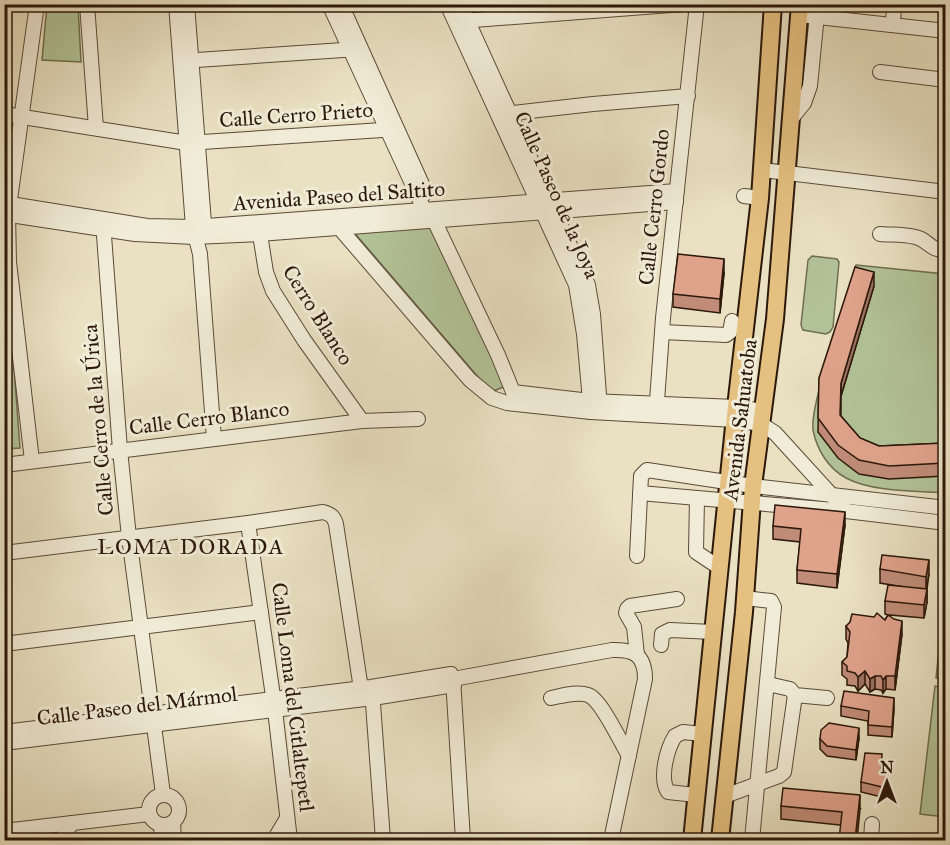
<svg xmlns="http://www.w3.org/2000/svg" width="950" height="845" font-family="'IM FELL Great Primer',serif">
	<rect width="100%" height="100%" fill="#e9e1c2"/>
	<filter id="stains"><feTurbulence type="fractalNoise" baseFrequency=".00333" numOctaves="4"/><feColorMatrix values="0 0 0 0 .2 0 0 0 0 .09 0 0 0 0 .02 0 0 0 .5 -.17"/></filter>
	<radialGradient id="worn" r=".72"><stop offset=".6" stop-color="#630" stop-opacity="0"/><stop offset="1" stop-color="#630" stop-opacity=".3"/></radialGradient>
	<g fill="#b2c397" stroke="#6f6e50" stroke-width="1.5">
		<path d="M47,5H78L81,62L42,60Z"/>
		<path d="M430,223L506,386L491,392L352,230Z"/>
		<path d="M812,256L837,259L839,262L833,327L830,332L826,334L803,330L801,325L808,260Z"/>
		<path d="M856,265L945,274V493C916,491 872,492 846,478C828,468 817,450 813,430C811,413 822,379 827,362C837,330 847,297 856,265Z"/>
		<path d="M8,289L20,448L5,449L4,310Z"/>
		<path d="M945,591L946,679H945L936,678Z"/>
		<path d="M935,686L945,688V817L920,814Z"/>
	</g>
	<g fill="none" stroke-linecap="round" stroke-linejoin="round">
		<defs>
			<g id="minor">
				<path d="M87,4L96,128"/>
				<path d="M176,4L193,227L200,254L214,439"/>
				<path d="M187,4L205,236"/>
				<path d="M329,4L428,218"/>
				<path d="M341,4L426,193"/>
				<path d="M447,4L576,285L584,334L591,412"/>
				<path d="M460,4L588,285L593,314L599,395"/>
				<path d="M800,15L946,31"/>
				<path d="M461,21L684,4"/>
				<path d="M893,24L894,4"/>
				<path d="M182,61L358,49"/>
				<path d="M880,72L946,80"/>
				<path d="M4,114L187,143L397,129"/>
				<path d="M503,114L593,104L688,96"/>
				<path d="M791,119L804,103L810,86L818,4"/>
				<path d="M762,170L946,192"/>
				<path d="M744,196L760,198"/>
				<path d="M4,203L147,226L193,227L677,191"/>
				<path d="M4,214L135,234L194,237L259,234L676,202"/>
				<path d="M434,220L498,355L513,392"/>
				<path d="M103,222L120,450L129,537L163,794"/>
				<path d="M336,224L470,380L492,398L507,403L591,412L735,420L761,424L775,433L846,511"/>
				<path d="M259,228L266,272L273,291L304,340L362,421"/>
				<path d="M880,234C891,235 904,234 915,237C928,239 929,251 946,250"/>
				<path d="M662,332L726,335L730,332L732,321"/>
				<path d="M513,392L590,401L736,407L763,411"/>
				<path d="M656,415L663,318L697,4"/>
				<path d="M32,461L9,262L8,214L37,4"/>
				<path d="M4,465L362,421L418,419"/>
				<path d="M640,493L846,511L946,523"/>
				<path d="M697,498L696,552L720,568"/>
				<path d="M248,523L275,710L290,840"/>
				<path d="M4,553L248,523L323,512C331,514 334,517 336,524L361,689"/>
				<path d="M637,556L641,476L647,470L753,486L946,508"/>
				<path d="M745,598L771,601L774,607L752,840"/>
				<path d="M4,644L261,612"/>
				<path d="M661,645L662,634L670,630L713,632"/>
				<path d="M637,655L634,627L626,613L627,609L630,606L677,599"/>
				<path d="M453,679L612,650C634,649 645,655 645,679L611,840"/>
				<path d="M768,684L790,689L795,695L827,698"/>
				<path d="M372,690L383,840"/>
				<path d="M551,698C561,696 577,691 588,695C601,699 621,743 629,756"/>
				<path d="M4,732L371,687L451,674L453,679L463,840"/>
				<path d="M4,743L373,698L454,685"/>
				<circle cx="164" cy="810" r="15"/>
				<path d="M696,795L668,792C659,778 667,749 675,736L683,732L702,734"/>
				<path d="M725,796L779,776L784,772L795,695"/>
				<path d="M173,823L174,840"/>
				<path d="M161,825L162,840"/>
				<path d="M4,831L149,814"/>
				<path d="M61,840L72,823"/>
				<path d="M274,840L287,818"/>
				<path d="M871,840L872,824"/>
			</g>
			<g id="major">
				<path d="M692,840L736,407L760,198L773,4"/>
				<path d="M720,840L744,612L753,486L775,319L800,4"/>
			</g>
		</defs>
		<use href="#minor" stroke="#5b4a38" stroke-width="16"/>
		<use href="#major" stroke="#2c180a" stroke-width="20"/>
		<use href="#minor" stroke="#f1ecd7" stroke-width="14"/>
		<use href="#major" stroke="#e4c081" stroke-width="16"/>
	</g>
	<g fill="#c08c78" stroke="#2c180a" stroke-width="1.5">
		<path d="M724,273L720,313L673,307V294Z"/>
		<path d="M874,286L841,396V416L860,438L879,446L945,443V476L889,479L859,474L838,458L818,432L819,378Z"/>
		<path d="M845,525L837,588L797,583V570L800,542L773,539V526Z"/>
		<path d="M880,569L929,574L927,589V602L924,618L889,615L902,634L895,690L886,689L883,693L881,690L875,689L870,692L865,684L858,691L855,686L847,685V679L842,675V662L847,657L848,643L846,639V626L885,620L888,615L885,614V601L904,587L880,583Z"/>
		<path d="M841,706L894,708L892,737L868,735V721L841,716Z"/>
		<path d="M859,738L856,760L827,756L820,749V739Z"/>
		<path d="M882,769L888,780L886,798L861,792V782Z"/>
		<path d="M781,806L860,809L840,825L781,819Z"/>
	</g>
	<g fill="#9c7262" stroke="#2c180a" stroke-width="1.5">
		<path d="M724,259V273L720,313V299Z"/>
		<path d="M874,272V286L841,396V383Z"/>
		<path d="M845,512V525L837,588V574Z"/>
		<path d="M929,560V574L926,590V577Z"/>
		<path d="M927,589V602L924,618V605Z"/>
		<path d="M902,621V634L895,690V676Z"/>
		<path d="M865,671V684L858,691V677Z"/>
		<path d="M875,676V689L870,692V679Z"/>
		<path d="M886,676V689L883,693V680Z"/>
		<path d="M894,698V708L892,737V727Z"/>
		<path d="M859,728V738L856,760V750Z"/>
		<path d="M860,795V809L857,840H855Z"/>
	</g>
	<g fill="#dfa38c" stroke="#2c180a" stroke-width="1.5">
		<path d="M678,254L724,259L720,299L673,294Z"/>
		<path d="M855,267L874,272L841,383L840,415L860,438L879,446L945,443V463L889,466L859,460L838,445L818,418L819,378Z"/>
		<path d="M775,505L845,512L837,574L797,570L801,529L773,526Z"/>
		<path d="M882,555L929,560L926,577L880,569Z"/>
		<path d="M888,585L927,589L924,605L885,601Z"/>
		<path d="M877,613L885,620L888,615L894,619L902,621L895,676H886L883,680L881,676H875L870,679L865,671L858,677L855,673L847,671V666L842,662L847,657L850,632L846,626L850,622L852,614L874,617Z"/>
		<path d="M844,691L894,698L892,727L868,725L869,711L841,706Z"/>
		<path d="M829,723L859,728L856,750L827,746L820,739L821,730Z"/>
		<path d="M865,753L882,754L881,769H888L886,788L861,782Z"/>
		<path d="M783,788L860,795L855,840H839L842,812L781,806Z"/>
	</g>
	<g text-anchor="middle" dominant-baseline="central" stroke-width="6" stroke-linejoin="round" paint-order="stroke">
		<g font-size="21" fill="#2c180a" stroke="#f1ecd7">
			<text transform="translate(296 115) rotate(-4)">Calle Cerro Prieto</text>
			<text transform="translate(557 195) rotate(66)">Calle Paseo de la Joya</text>
			<text transform="translate(339 196) rotate(-4)">Avenida Paseo del Saltito</text>
			<text transform="translate(654 207) rotate(-84)">Calle Cerro Gordo</text>
			<text transform="translate(318 315) rotate(58)">Cerro Blanco</text>
			<text transform="translate(209 418) rotate(-7)">Calle Cerro Blanco</text>
			<text transform="translate(98 420) rotate(-95)">Calle Cerro de la Úrica</text>
			<text transform="translate(740 420) rotate(-83)">Avenida Sahuatoba</text>
			<text transform="translate(293 697) rotate(83)">Calle Loma del Citlaltepetl</text>
			<text transform="translate(137 706) rotate(-7)">Calle Paseo del Mármol</text>
		</g>
		<g font-size="22" letter-spacing="1.5" fill="#2c180a" stroke="#f1ecd7">
			<text x="191" y="546">LOMA DORADA</text>
		</g>
	</g>
	<rect width="950" height="845" fill="none" stroke="#e9e1c2" stroke-width="24"/>
	<rect x="6" y="6" width="938" height="833" fill="none" stroke="#2c180a" stroke-width="3"/>
	<rect x="12" y="12" width="926" height="821" fill="none" stroke="#2c180a" stroke-width="1.5"/>
	<g transform="translate(887 782)" stroke="#f1ecd7" stroke-width="4.5" paint-order="stroke">
	<path d="M0-4.5L10 22L0 15L-10 22Z" fill="#2c180a"/>
	<text y="-9" font-size="16" font-weight="bold" text-anchor="middle" fill="#2c180a">N</text>
	</g>
	<rect width="100%" height="100%" filter="url(#stains)"/>
	<rect width="100%" height="100%" fill="url(#worn)"/>
</svg>
